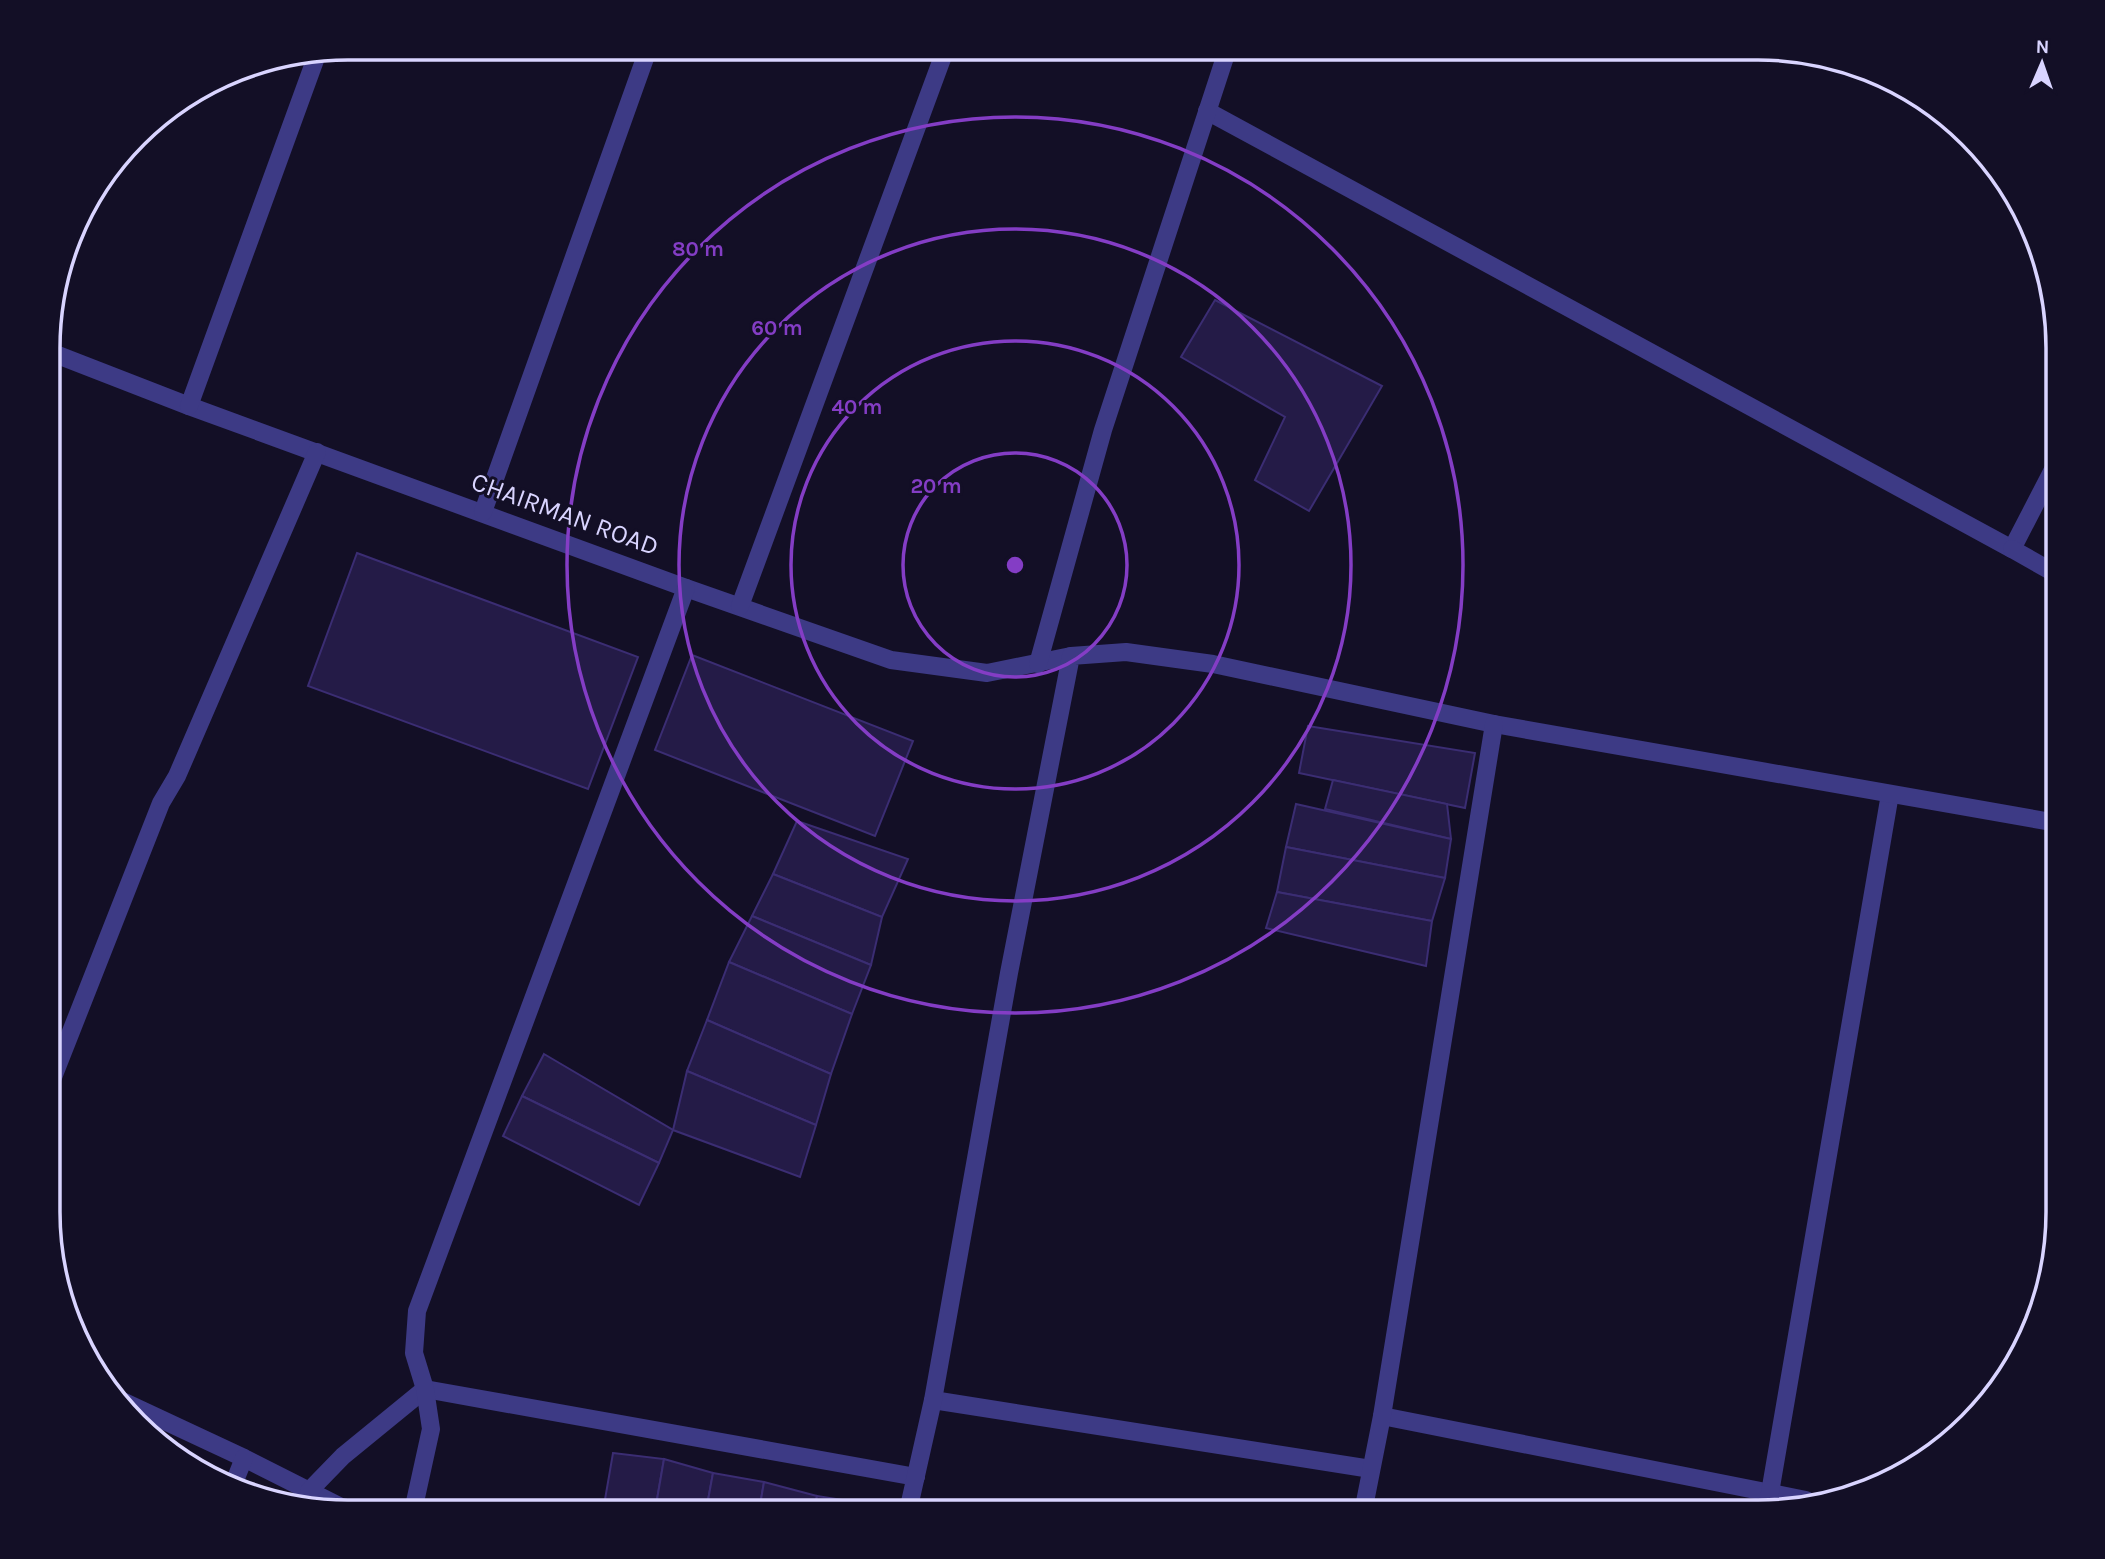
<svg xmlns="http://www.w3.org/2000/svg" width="2105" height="1559" font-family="Karla,sans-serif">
	<rect width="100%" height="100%" fill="#130f26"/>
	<g fill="#241b47" stroke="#3b2d73" stroke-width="2">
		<path d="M1215,300L1382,386L1309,511L1255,480L1285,417L1181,357Z"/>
		<path d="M357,553L638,657L588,789L308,686Z"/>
		<path d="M692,655L913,741L875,836L655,750Z"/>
		<path d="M1308,726L1475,753L1465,808L1299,773Z"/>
		<path d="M1333,780L1447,804L1451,839L1325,809Z"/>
		<path d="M1296,804L1451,839L1445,878L1286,847Z"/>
		<path d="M797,821L908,859L882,917L773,874Z"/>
		<path d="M1286,847L1445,878L1432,921L1277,892Z"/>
		<path d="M773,874L882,917L871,965L752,916Z"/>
		<path d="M1277,892L1432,921L1426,966L1266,928Z"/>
		<path d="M752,916L871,965L852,1014L729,962Z"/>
		<path d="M729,962L852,1014L831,1074L707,1020Z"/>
		<path d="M707,1020L831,1074L816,1125L687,1071Z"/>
		<path d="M544,1054L673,1130L659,1163L522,1096Z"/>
		<path d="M687,1071L816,1125L800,1177L673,1130Z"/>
		<path d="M522,1096L659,1163L639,1205L503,1136Z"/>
		<path d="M613,1453L664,1459L655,1511H603Z"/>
		<path d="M664,1459L713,1473L706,1511H655Z"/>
		<path d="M713,1473L764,1482L759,1511H706Z"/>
		<path d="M764,1482L817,1496L814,1511H759Z"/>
		<path d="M817,1496L868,1504L867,1511H814Z"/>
	</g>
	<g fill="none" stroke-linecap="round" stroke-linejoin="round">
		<g stroke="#3d3a85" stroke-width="18">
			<path d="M1207,111L2012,549L2058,460"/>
			<path d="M50,352L189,406L686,588L891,660L987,673L1071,656"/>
			<path d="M189,406L318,52"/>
			<path d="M483,512L649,47"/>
			<path d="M2012,549L2058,575"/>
			<path d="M740,606L946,48"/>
			<path d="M1038,664L1103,430L1228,48"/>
			<path d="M48,1090L161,803L177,776L317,452"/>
			<path d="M933,1400L1371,1469"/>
			<path d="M122,1401L244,1458L349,1511"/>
			<path d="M1382,1416L1806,1500"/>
			<path d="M232,1488L244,1458"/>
			<path d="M309,1491L343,1456L425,1389L916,1477"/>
			<path d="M1767,1510L1890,794"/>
			<path d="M413,1511L431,1429L425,1389L414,1353L417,1311L686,588"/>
			<path d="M908,1511L933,1400L1009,973L1071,656L1126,652L1213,664L1494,724L2057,823"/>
			<path d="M1363,1512L1382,1416L1494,724"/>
		</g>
	</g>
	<g fill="none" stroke="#843dc5" stroke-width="3.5">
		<circle cx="1015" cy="565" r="112"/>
		<circle cx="1015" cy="565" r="224"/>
		<circle cx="1015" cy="565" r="336"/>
		<circle cx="1015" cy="565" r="448"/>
	</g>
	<g text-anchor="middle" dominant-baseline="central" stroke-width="6" stroke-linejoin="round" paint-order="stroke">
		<g font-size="26" fill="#d9d4ff" stroke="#130f26">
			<text transform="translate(565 514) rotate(20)">CHAIRMAN ROAD</text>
		</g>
	</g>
	<path d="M0 0H2105V1559H0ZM348 60H1758A288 288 0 0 1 2046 348V1212A288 288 0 0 1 1758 1500H348A288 288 0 0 1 60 1212V348A288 288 0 0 1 348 60Z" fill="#130f26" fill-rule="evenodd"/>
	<path fill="none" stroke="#d9d4ff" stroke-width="3.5" d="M348 60H1758A288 288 0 0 1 2046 348V1212A288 288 0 0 1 1758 1500H348A288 288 0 0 1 60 1212V348A288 288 0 0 1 348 60Z"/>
	<circle cx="1015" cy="565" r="10" fill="#843dc5" stroke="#130f26" stroke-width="3.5"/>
	<g font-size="21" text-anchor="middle" font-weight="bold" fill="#843dc5" stroke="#130f26" stroke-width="6" stroke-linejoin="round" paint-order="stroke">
		<text x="698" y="256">80 m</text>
		<text x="777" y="335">60 m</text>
		<text x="857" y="414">40 m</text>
		<text x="936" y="493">20 m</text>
	</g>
	<g transform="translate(2042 63) rotate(2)" stroke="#130f26" stroke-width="5" paint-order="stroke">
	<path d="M0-5L12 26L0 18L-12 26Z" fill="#d9d4ff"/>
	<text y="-10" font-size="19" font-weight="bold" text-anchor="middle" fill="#d9d4ff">N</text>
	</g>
</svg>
